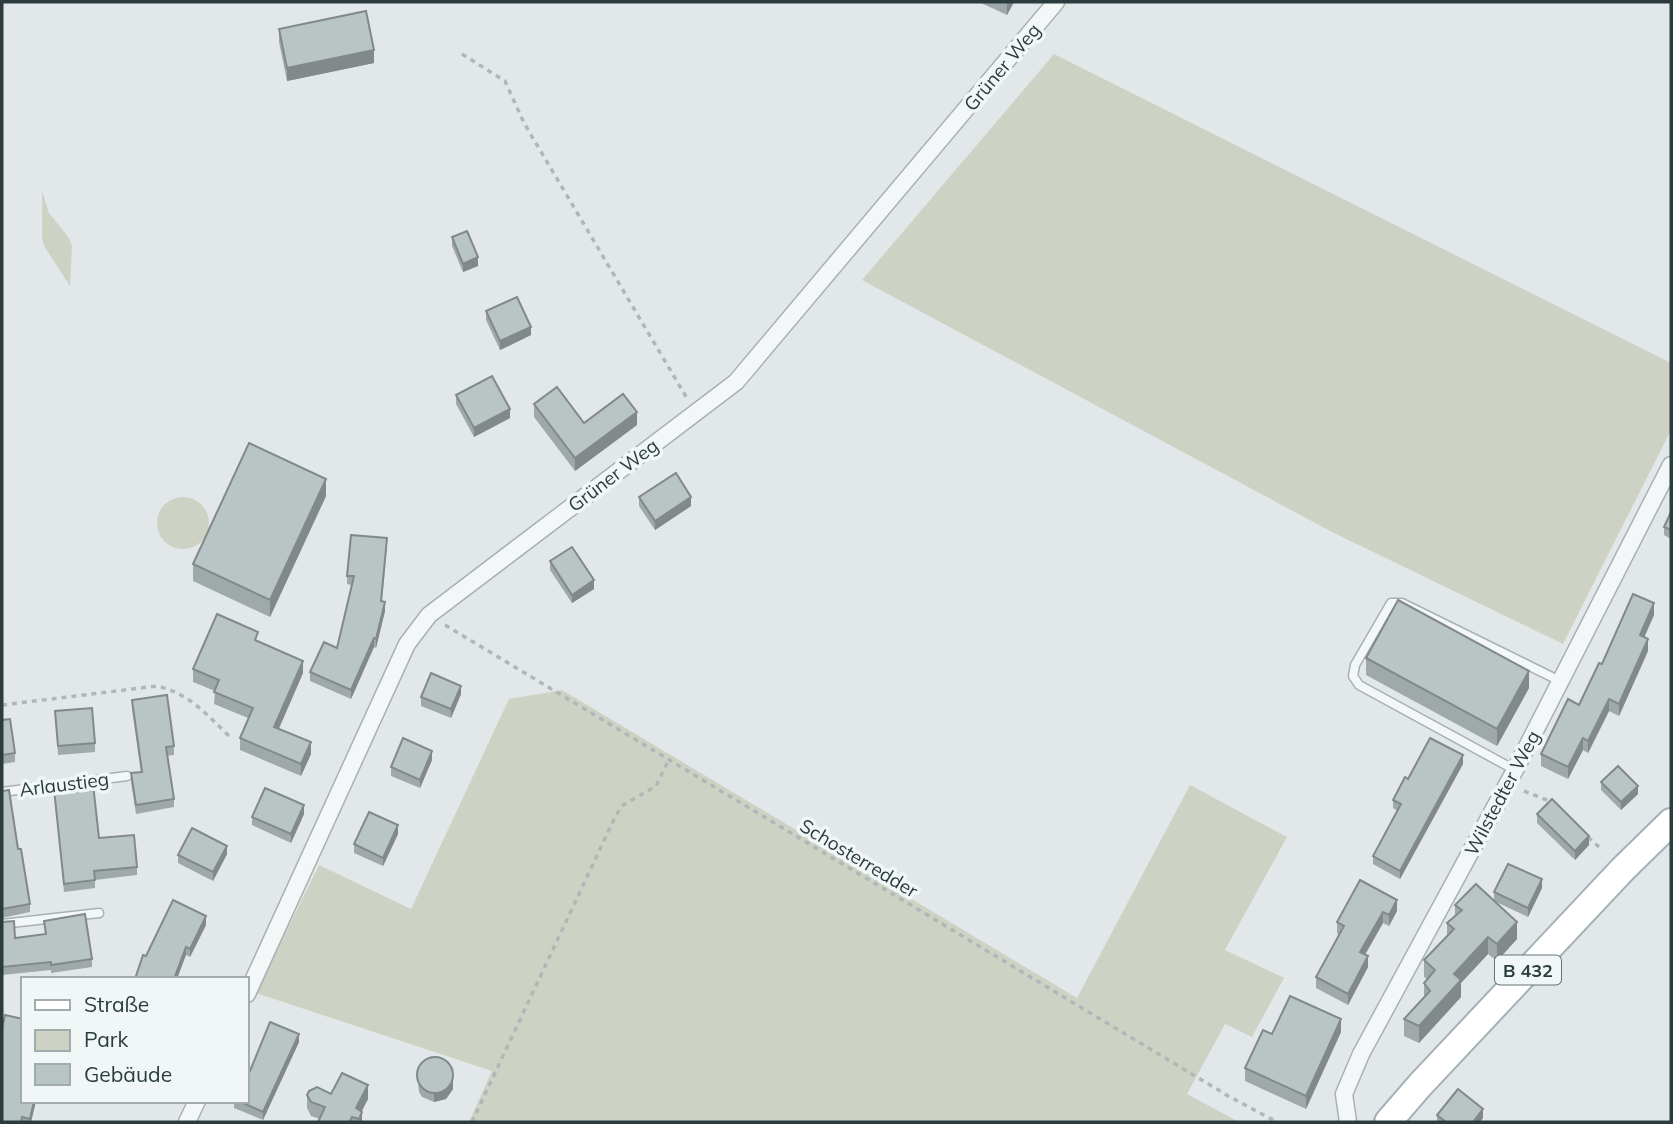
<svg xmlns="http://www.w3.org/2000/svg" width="1673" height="1124" font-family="Mulish,sans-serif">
	<rect width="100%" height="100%" fill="#e2e8e9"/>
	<g fill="#ced2c4">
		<path d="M1054,54L1671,363V430L1563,644L1332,532L862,280Z"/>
		<path d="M42,191L49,213L69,238L72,246L70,286L44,246L42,238Z"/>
		<circle cx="183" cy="523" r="26"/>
		<path d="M562,690L1077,998L1190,785L1287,837L1225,950L1284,978L1252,1037L1225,1024L1187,1094L1239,1122H469L492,1071L256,993L319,865L411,909L509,699Z"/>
	</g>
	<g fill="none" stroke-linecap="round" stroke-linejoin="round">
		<defs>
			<g id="lane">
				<path d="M1515,770L1359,685L1353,676L1355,665L1391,603H1402L1560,681"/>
				<path d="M2,792L127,776"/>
				<path d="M2,924L99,913"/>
			</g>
			<g id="street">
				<path d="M247,994L407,644L429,615L736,382L1056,2"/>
				<path d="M187,1122L197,1101"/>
				<path d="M1348,1122L1344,1094L1361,1054L1515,770L1671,465"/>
			</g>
			<path id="primary" d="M1388,1122L1420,1085L1623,869L1671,822"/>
		</defs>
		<use href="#lane" stroke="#a7b1b3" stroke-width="11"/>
		<use href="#street" stroke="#a7b1b3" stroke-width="19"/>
		<use href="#primary" stroke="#a2b1b4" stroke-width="30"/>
		<g stroke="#b0b7b9" stroke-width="3.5" stroke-dasharray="5 5" stroke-linecap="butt">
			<path d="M462,54L505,81L524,123L688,400"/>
			<path d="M445,625L1230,1097L1277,1122"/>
			<path d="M2,705L157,686C189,693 207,715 230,737"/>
			<path d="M1524,791L1552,802"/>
			<path d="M1588,837L1599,847"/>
			<path d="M472,1122L616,815L623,805L656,786L669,759"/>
		</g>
		<use href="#lane" stroke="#f4f7f8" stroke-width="8"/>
		<use href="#street" stroke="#f4f7f8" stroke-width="16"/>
		<use href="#primary" stroke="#fff" stroke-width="26"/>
	</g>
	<g fill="#9fa9a9">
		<path d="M979,2H1014L1007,15Z"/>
		<path d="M279,29L374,63L287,81L279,42Z"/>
		<path d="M452,237L478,266L463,272L452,246Z"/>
		<path d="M486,311L531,335L500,350L486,320Z"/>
		<path d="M456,395L510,418L474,437L456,404Z"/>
		<path d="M534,404L584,423L637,425L575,471L534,417Z"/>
		<path d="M326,496L270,617L193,581V564Z"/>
		<path d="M639,497L691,506L655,530L639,506Z"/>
		<path d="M1671,512V539L1664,535V527Z"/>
		<path d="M387,547L382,601L385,611L376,648L374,647L351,699L310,681V672L337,648L352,585L347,584V576Z"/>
		<path d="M550,561L594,589L572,603L550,570Z"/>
		<path d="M1654,615L1644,637L1648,651L1619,716L1609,711L1588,753L1583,750L1568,779L1541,766V754L1579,705L1602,664Z"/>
		<path d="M258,641L303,673L279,729L311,754L301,776L240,750V738L248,718L214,704L215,691L193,682V669Z"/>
		<path d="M1366,658L1529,688L1497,746L1366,675Z"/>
		<path d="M461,694L451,718L421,706V697Z"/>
		<path d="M132,700L174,746V755L167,756L174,799V807L136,814L131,782V773L141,772L132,709Z"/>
		<path d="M55,711L95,743V752L58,755Z"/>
		<path d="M2,720L15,753V762L2,764Z"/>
		<path d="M432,760L420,788L391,776V767Z"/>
		<path d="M1463,764L1400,879L1373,864V856L1398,811L1393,808V800L1408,779Z"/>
		<path d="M1601,782L1638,794L1621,810L1601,790Z"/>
		<path d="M54,789L99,838L137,867V875L95,880V888L64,892Z"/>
		<path d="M2,791L18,849L30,904V912L2,918Z"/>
		<path d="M304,814L291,843L252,825V817Z"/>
		<path d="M1537,814L1589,845L1575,860L1537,823Z"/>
		<path d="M398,834L383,866L354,853V844Z"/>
		<path d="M227,854L213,881L178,863V855Z"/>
		<path d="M1360,880L1397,911L1389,926L1383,923L1365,955L1368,967L1348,1005L1316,988V977L1339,935L1337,933V922Z"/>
		<path d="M1542,888L1528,917L1494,901V892Z"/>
		<path d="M1455,905L1517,939L1497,961L1488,954L1461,983V997L1419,1043L1404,1036V1019L1424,998V983L1427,979L1424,977V960L1447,936V923L1455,917Z"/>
		<path d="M44,921L92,959V967L51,973V970L2,975V922L15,938L45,934Z"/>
		<path d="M206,925L190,957L186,955L146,956Z"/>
		<path d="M1341,1032L1306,1109L1245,1081V1068L1272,1034Z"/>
		<path d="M299,1042L263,1120L234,1108V1101H247Z"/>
		<path d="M417,1072L453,1089L446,1099L434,1102L422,1097L419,1092Z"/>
		<path d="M331,1094L368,1099L361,1111L362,1122H318L320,1119L311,1116L307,1108V1095Z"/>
		<path d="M36,1101L31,1122H2Z"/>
		<path d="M1437,1115L1483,1118L1480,1122H1437Z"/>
	</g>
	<g fill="#82898a">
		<path d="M1007,2H1014L1007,15Z"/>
		<path d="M374,50V63L287,81V68Z"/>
		<path d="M478,257V266L463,272V264Z"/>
		<path d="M531,327V335L500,350V341Z"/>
		<path d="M510,409V418L474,437V428Z"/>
		<path d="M637,412V425L575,471V458Z"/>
		<path d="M326,479V496L270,617V600Z"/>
		<path d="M691,497V506L655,530V521Z"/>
		<path d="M594,580V589L572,603V595Z"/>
		<path d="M385,602V611L376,648V639Z"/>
		<path d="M1654,603V615L1640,647V635Z"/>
		<path d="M374,638V647L351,699V690Z"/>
		<path d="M1648,639V651L1619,716V704Z"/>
		<path d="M303,661V673L274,739V727Z"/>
		<path d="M1529,671V688L1497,746V729Z"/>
		<path d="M461,686V694L451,718V709Z"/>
		<path d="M1609,699V711L1588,753V741Z"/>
		<path d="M1583,738V750L1568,779V767Z"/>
		<path d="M311,742V754L301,776V764Z"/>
		<path d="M432,751V760L420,788V780Z"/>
		<path d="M1463,755V764L1400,879V871Z"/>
		<path d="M1638,786V794L1621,810V802Z"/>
		<path d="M304,805V814L291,843V834Z"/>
		<path d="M398,825V834L383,866V858Z"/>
		<path d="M1589,836V845L1575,860V851Z"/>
		<path d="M227,846V854L213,881V872Z"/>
		<path d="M1542,879V888L1528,917V908Z"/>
		<path d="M1397,900V911L1389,926V915Z"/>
		<path d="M1383,912V923L1360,963V952Z"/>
		<path d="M206,916V925L190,957V949Z"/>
		<path d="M1517,922V939L1497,961V944Z"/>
		<path d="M1488,937V954L1461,983V997L1419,1043V1026L1454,974Z"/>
		<path d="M186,947V955L177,979H174Z"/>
		<path d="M1368,956V967L1348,1005V994Z"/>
		<path d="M1341,1019V1032L1306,1109V1096Z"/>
		<path d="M299,1034V1042L263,1120V1112Z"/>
		<path d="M453,1080V1089L446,1099L434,1102V1093Z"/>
		<path d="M368,1085V1099L358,1119L356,1108Z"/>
		<path d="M34,1101H36L31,1122H30Z"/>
		<path d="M1483,1109V1118L1480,1122H1473Z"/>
		<path d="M362,1112V1122H359V1119Z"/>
	</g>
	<g fill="#b9c4c5" stroke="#82898a" stroke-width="2">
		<path d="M366,11L374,50L287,68L279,29Z"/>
		<path d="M467,231L478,257L463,264L452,237Z"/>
		<path d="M517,297L531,327L500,341L486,311Z"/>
		<path d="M492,376L510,409L474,428L456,395Z"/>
		<path d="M557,387L584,423L623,394L637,412L575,458L534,404Z"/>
		<path d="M249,443L326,479L270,600L193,564Z"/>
		<path d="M676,473L691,497L655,521L639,497Z"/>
		<path d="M1671,512V530L1664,527Z"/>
		<path d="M351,535L387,538L381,601L385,602L376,639L374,638L351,690L310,672L324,642L337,648L354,576H347Z"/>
		<path d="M572,547L594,580L572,595L550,561Z"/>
		<path d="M1633,594L1654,603L1640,635L1648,639L1619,704L1609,699L1588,741L1583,738L1568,767L1541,754L1568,699L1579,705L1599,663L1602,664Z"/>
		<path d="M1398,600L1529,671L1497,729L1366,658Z"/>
		<path d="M217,614L258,632L255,640L303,661L274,727L311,742L301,764L240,738L253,708L214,692L219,680L193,669Z"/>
		<path d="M431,673L461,686L451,709L421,697Z"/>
		<path d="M167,695L174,746L166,747L174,799L136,805L131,773L142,772L132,700Z"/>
		<path d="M92,708L95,743L58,746L55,711Z"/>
		<path d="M10,719L15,753L2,755V720Z"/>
		<path d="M403,738L432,751L420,780L391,767Z"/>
		<path d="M1430,738L1463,755L1400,871L1373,856L1401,804L1393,800L1405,777L1408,779Z"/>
		<path d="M1618,766L1638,786L1621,802L1601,782Z"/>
		<path d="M93,784L99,838L134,835L137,867L94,871L95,880L64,884L54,789Z"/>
		<path d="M265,788L304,805L291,834L252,817Z"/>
		<path d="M9,790L18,849H21L30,904L2,909V791Z"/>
		<path d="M1552,799L1589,836L1575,851L1537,814Z"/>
		<path d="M369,812L398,825L383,858L354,844Z"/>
		<path d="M192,828L227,846L213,872L178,855Z"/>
		<path d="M1508,864L1542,879L1528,908L1494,892Z"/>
		<path d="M1360,880L1397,900L1389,915L1383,912L1360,952L1368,956L1348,994L1316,977L1344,926L1337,922Z"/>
		<path d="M1476,884L1517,922L1497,944L1488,937L1454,974L1461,980L1419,1026L1404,1019L1430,991L1424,983L1435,970L1424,960L1454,929L1447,923L1462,910L1455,905Z"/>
		<path d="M173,900L206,916L190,949L186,947L174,979H135L143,955L146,956Z"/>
		<path d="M85,914L92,959L51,965V962L2,967V922L14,921L15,938L46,934L44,921Z"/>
		<path d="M1290,996L1341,1019L1306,1096L1245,1068L1263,1030L1272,1034Z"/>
		<path d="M5,1015L23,1019V1101H34L30,1119L22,1117L21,1122H2V1029Z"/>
		<path d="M270,1022L299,1034L263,1112L239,1101H247V1069L250,1071Z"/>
		<circle cx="435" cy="1075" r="18"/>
		<path d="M342,1073L368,1085L356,1108L362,1112L359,1119L352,1117L350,1121L353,1122H318L325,1107L311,1102L307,1095L309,1091L317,1087L331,1094Z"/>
		<path d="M1458,1089L1483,1109L1473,1122H1446L1437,1115Z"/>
	</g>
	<g text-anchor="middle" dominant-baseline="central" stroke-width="7" stroke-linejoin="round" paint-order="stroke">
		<rect fill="#f1f6f7" stroke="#667476" stroke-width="2" x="1495" y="955.5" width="66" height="29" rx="5"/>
		<g font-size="18" font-weight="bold" fill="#2b3c3f">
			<text x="1528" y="970">B 432</text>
		</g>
		<g font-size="19" fill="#2b3c3f" stroke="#f1f6f7">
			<text transform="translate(1002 67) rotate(-50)">Grüner Weg</text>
			<text transform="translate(613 475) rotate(-37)">Grüner Weg</text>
			<text transform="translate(64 784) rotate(-7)">Arlaustieg</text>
			<text transform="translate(1502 793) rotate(-62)">Wilstedter Weg</text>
			<text transform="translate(859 858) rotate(31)">Schosterredder</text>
		</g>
	</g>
	<rect width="1673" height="1124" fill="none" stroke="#2b3c3f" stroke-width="7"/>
	<rect x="21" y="977" width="228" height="126" fill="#f1f6f7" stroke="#a2acad" stroke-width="2"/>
	<rect x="35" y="1000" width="35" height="10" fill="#ffffff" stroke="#a2acad" stroke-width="2"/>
	<text x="84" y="1012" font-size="21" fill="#2b3c3f">Straße</text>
	<rect x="35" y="1030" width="35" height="21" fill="#ced2c4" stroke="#a2acad" stroke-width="2"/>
	<text x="84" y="1047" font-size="21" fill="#2b3c3f">Park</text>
	<rect x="35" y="1064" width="35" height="21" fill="#b9c4c5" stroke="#a2acad" stroke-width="2"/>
	<text x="84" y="1082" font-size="21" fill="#2b3c3f">Gebäude</text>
</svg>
